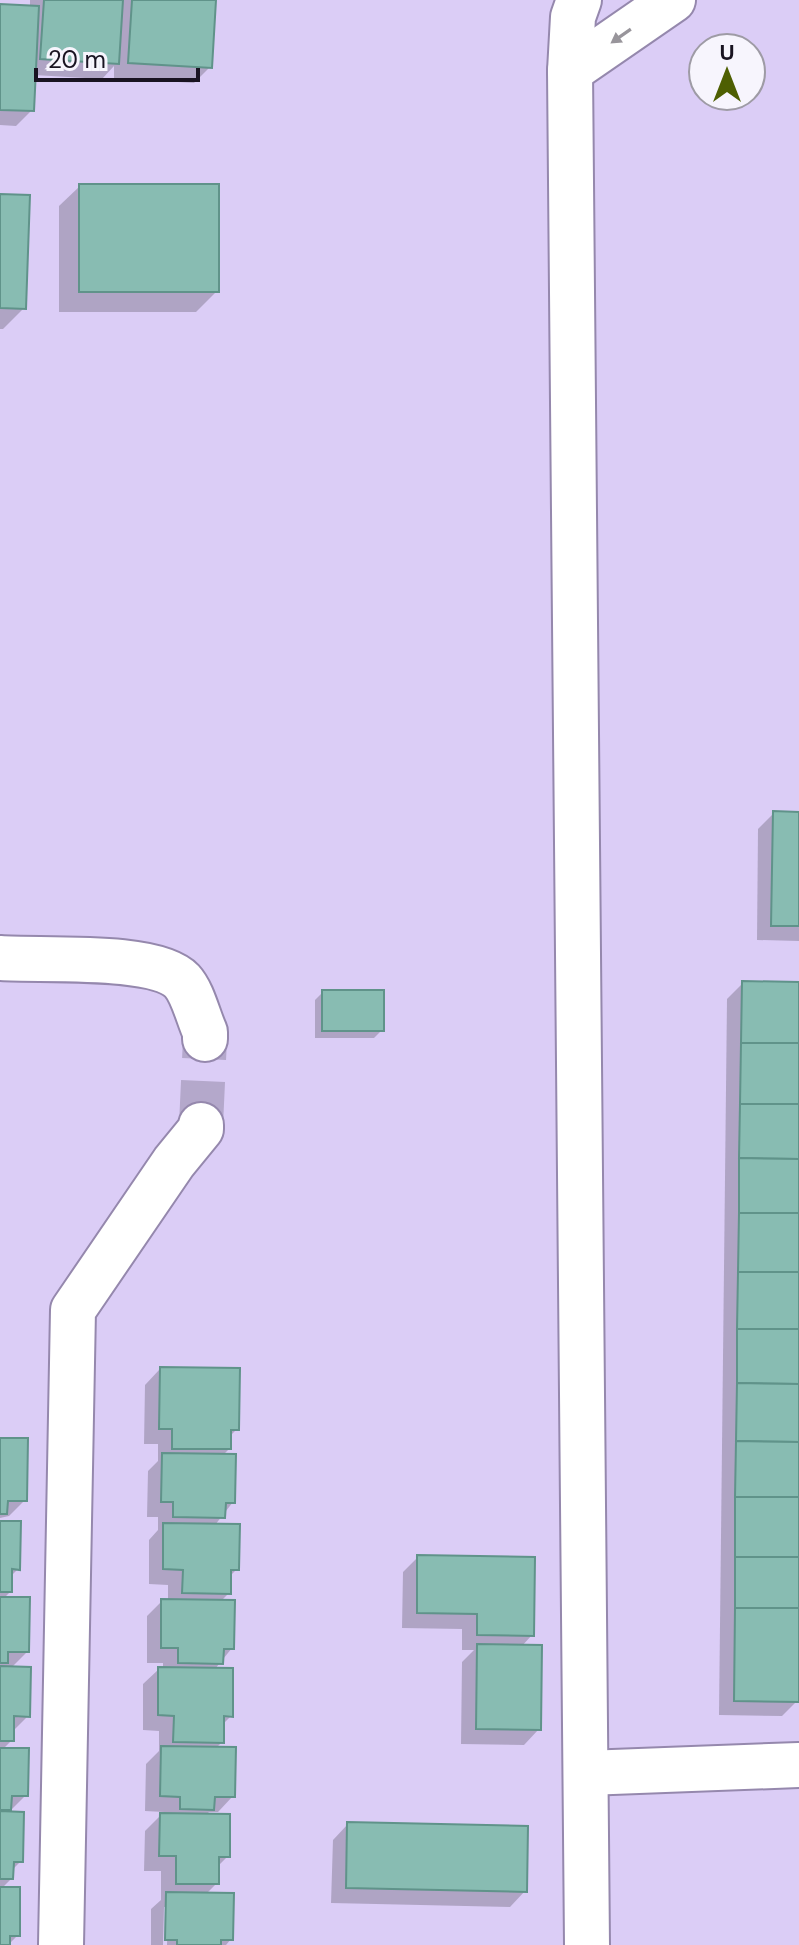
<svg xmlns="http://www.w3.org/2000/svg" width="799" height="1945" font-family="'DM Sans',sans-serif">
	<rect width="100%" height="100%" fill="#dbcdf6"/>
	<g fill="#0003">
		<path d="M30,0H214L210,67L194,83L114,78V66L102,79L34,75L32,110L16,126L0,125V6L30,7Z"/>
		<path d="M80,186L217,291L196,312H59V206Z"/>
		<path d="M0,196L24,308L3,329H0Z"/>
		<path d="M774,813L799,814V941L757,940L758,829Z"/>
		<path d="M743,983L799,984V1664L797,1701L782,1716L719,1715L727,999Z"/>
		<path d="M323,992L382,1030L374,1038H315V1000Z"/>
		<path d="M160,1369L237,1429L229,1437V1449L222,1456L233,1502L215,1525L237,1569L229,1577V1593L221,1601L232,1648L215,1669L231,1716L222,1725V1742L215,1749L233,1796L218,1812H209L205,1816L228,1856L217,1867V1883L206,1894L231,1939L226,1945H167L168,1907H164L163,1945H151V1909L161,1900V1871H144L145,1831L164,1812L145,1811L146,1764L159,1751V1731L143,1730V1684L159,1669H163V1663H147V1616L162,1601H168V1585L149,1584V1540L158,1530V1517H147L148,1471L158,1461V1444H144L145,1385Z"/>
		<path d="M0,1440L25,1500L9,1516L0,1518Z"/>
		<path d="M0,1523L18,1569L10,1577V1592L3,1599L27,1652L11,1668L28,1716L12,1732V1740L2,1750L26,1795L8,1813L21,1861L12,1870L11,1879L1,1889L18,1935L8,1945H0Z"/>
		<path d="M418,1557L532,1635L521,1647L539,1729L524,1745L461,1744L462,1662L474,1650H462V1629L402,1628L403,1572Z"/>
		<path d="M348,1824L525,1891L510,1907L331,1903L333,1840Z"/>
	</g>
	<g fill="#88bcb2" stroke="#60938a" stroke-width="2">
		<path d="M44,0H123L119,64L40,59Z"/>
		<path d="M132,0H216L212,68L128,63Z"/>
		<path d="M0,4L39,6L34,111L0,110Z"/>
		<rect x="79" y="184" width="140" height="108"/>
		<path d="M0,194L30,195L26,309L0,308Z"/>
		<path d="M773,811L799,812V926H771Z"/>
		<path d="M742,981L799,982V1043H741Z"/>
		<rect x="322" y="990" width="62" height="41"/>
		<path d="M741,1043H799V1104H740Z"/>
		<path d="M740,1104H799V1159L739,1158Z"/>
		<path d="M739,1158L799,1159V1213H739Z"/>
		<path d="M739,1213H799V1272H738Z"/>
		<path d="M738,1272H799V1329H737Z"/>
		<path d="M737,1329H799V1384L737,1383Z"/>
		<path d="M160,1367L240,1368L239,1430H231V1449H172V1429H159Z"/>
		<path d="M737,1383L799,1384V1442L736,1441Z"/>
		<path d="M0,1438H28L27,1501H8L7,1514H0Z"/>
		<path d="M736,1441L799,1442V1497H735Z"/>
		<path d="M162,1453L236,1454L235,1503H226L225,1518L173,1517V1502H161Z"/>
		<rect x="735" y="1497" width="64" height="60"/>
		<path d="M0,1521H21L20,1570L12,1569V1592H0Z"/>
		<path d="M163,1523L240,1524L239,1570H231V1594L182,1593L183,1570L163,1569Z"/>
		<path d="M417,1555L535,1557L534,1636L477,1635V1614L417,1613Z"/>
		<rect x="735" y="1557" width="64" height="51"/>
		<path d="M0,1597H30L29,1652H8V1663H0Z"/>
		<path d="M161,1599L235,1600L234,1649H224L223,1664L178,1663V1648H161Z"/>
		<path d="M735,1608H799V1702L734,1701Z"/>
		<path d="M477,1644L542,1645L541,1730L476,1729Z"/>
		<path d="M0,1666L31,1667L30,1717L14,1716V1741H0Z"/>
		<path d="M158,1667L233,1668V1717L224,1716V1743L173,1742L174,1716L158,1715Z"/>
		<path d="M161,1746L236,1747L235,1797H215L214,1810L180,1809V1797L160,1796Z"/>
		<path d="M0,1748H29L28,1796H12L11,1810H0Z"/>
		<path d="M0,1811L24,1812L23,1862H14L13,1879H0Z"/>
		<path d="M160,1813L230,1814V1857H219V1884H176V1856H159Z"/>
		<path d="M347,1822L528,1826L527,1892L346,1888Z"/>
		<path d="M0,1887H20V1936H10V1945H0Z"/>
		<path d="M166,1892L234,1893L233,1940H221V1945H177V1940H165Z"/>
	</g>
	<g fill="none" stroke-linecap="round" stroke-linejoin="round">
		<path stroke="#b4a8cb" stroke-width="44" stroke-dasharray="44 22" stroke-linecap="butt" d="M201,1125L205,1039"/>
		<defs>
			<g id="minor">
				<path d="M579,0L573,17L570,71L587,1945"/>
				<path d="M570,71L673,0"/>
				<path d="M0,958C41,961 156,953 182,981C193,993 198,1017 205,1032V1039"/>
				<path d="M586,1773L799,1765"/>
				<path d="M61,1945L73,1310L174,1162L201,1129V1125"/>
			</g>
		</defs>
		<use href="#minor" stroke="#9588ad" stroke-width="48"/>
		<use href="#minor" stroke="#fff" stroke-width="44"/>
	</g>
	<defs><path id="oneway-solid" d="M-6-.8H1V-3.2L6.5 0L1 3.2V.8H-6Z" transform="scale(2)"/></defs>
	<use fill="#98959b" href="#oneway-solid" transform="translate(621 36) rotate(145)"/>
	<g transform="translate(727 72)"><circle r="38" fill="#f7f5fd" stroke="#9e9ba5" stroke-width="2"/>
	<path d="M0-6L14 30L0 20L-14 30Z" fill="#4e5f02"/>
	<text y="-12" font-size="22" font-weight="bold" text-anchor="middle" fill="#191321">U</text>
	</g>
	<path d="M36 68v12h162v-12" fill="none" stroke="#191321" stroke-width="4"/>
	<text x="48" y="68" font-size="24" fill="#191321" stroke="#f7f5fd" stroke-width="6" paint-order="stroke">20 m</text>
</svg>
